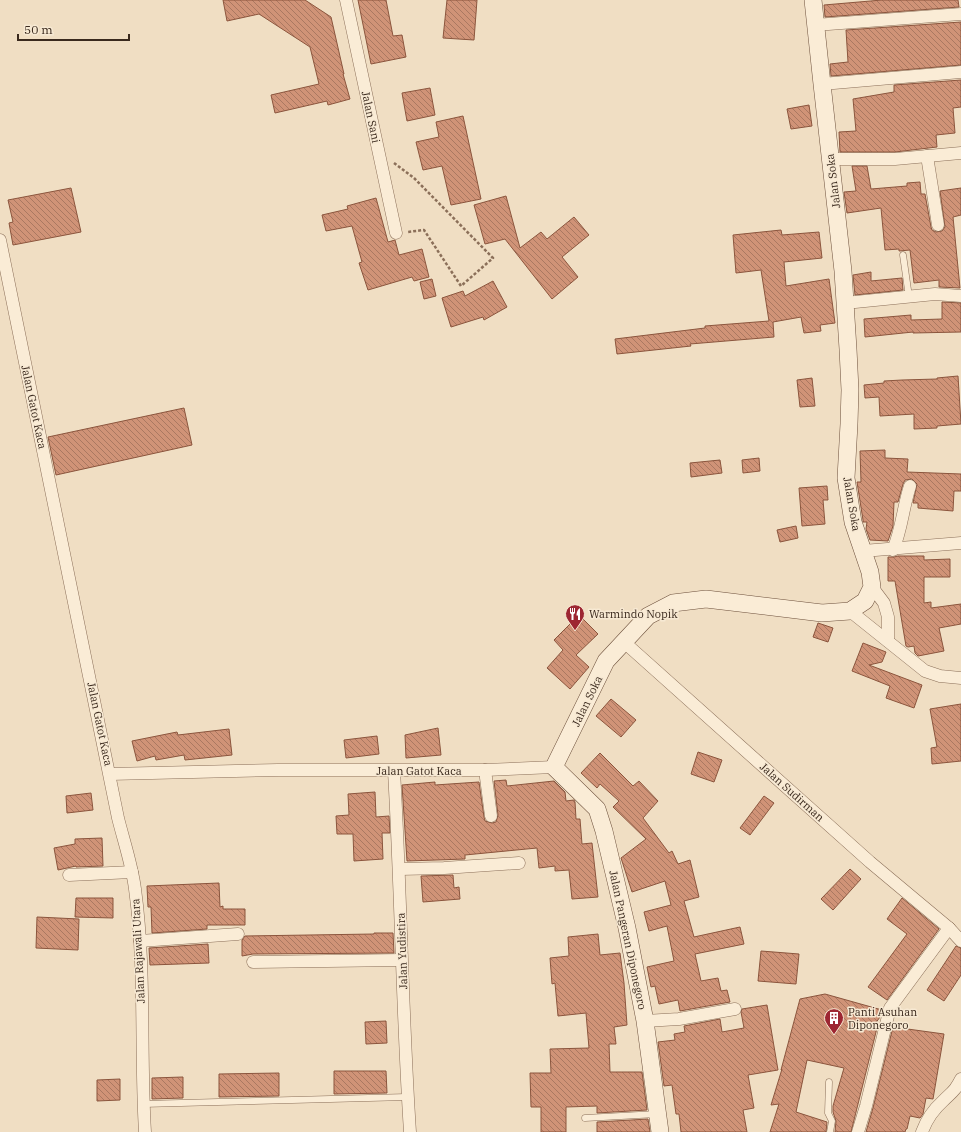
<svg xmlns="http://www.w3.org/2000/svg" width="961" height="1132" font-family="'IBM Plex Serif',serif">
	<defs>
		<pattern id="building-back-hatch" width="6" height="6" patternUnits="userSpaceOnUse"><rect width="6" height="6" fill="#d09377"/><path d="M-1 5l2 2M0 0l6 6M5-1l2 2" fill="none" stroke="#aa7861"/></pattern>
	</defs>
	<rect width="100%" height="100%" fill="#f0dec3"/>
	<g fill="url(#building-back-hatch)" stroke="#8b553d">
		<path d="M223,0H305L331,17L344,74H343L350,99L328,105L327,101L275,113L271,95L319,84L310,47L259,14L227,21Z"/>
		<path d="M358,0H386L393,36L402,35L406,57L371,64Z"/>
		<path d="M447,0H477L474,40L443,38Z"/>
		<path d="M882,0H958L959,7L825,17L824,5Z"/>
		<path d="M961,22V65L831,76L830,64L848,62L846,30Z"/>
		<path d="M961,80V107L953,108L955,133L936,135L937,147L895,152H840L839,132L856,131L853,99L894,92V85Z"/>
		<path d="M430,88L435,115L407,121L402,93Z"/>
		<path d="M809,105L812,126L791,129L787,109Z"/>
		<path d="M463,116L481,199L451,205L442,166L423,170L416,142L439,137L436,122Z"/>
		<path d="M852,166H867L871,189L907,186V183L920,182L921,194H925L931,227L932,230L936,232L942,231L945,227L940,191L961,188V215L953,217L960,288L939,287V280L914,283L910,250L899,251V249L885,250L881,208L847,213L844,192L856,191Z"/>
		<path d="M71,188L81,232L13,245L9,223L13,222L8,200Z"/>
		<path d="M506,196L520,248L541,232L547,239L574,217L589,235L562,257L578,277L552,299L505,239L485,244L474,205Z"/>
		<path d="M376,198L388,242L395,240L399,255L422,249L429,277L414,281L412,277L368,290L359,263L362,262L352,226L326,231L322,215L348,209L347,206Z"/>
		<path d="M781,230L782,235L819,232L822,258L784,262L786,286L829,279L835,323L820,325L821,331L804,333L801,317L773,322L774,337L690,344L691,346L617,354L615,339L705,328V326L769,321L761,270L736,273L733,235Z"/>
		<path d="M871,272V281L902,278L903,290L855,295L853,275Z"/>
		<path d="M432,279L436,296L424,299L420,282Z"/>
		<path d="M493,281L507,307L484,320L483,317L451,327L442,298L463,291L465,296Z"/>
		<path d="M942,302L961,303V332L913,333V332L865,337L864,319L911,315V320L942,319Z"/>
		<path d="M958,376L961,424L937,426V428L914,429V414L880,416L879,397L865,398L864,385L884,383V381L902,380L937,379V378Z"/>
		<path d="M812,378L815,406L800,407L797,380Z"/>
		<path d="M184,408L192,445L56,475L48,437Z"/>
		<path d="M885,450V458L908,459L907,472L961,474V491H954L953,511L918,508V503H913L917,484L912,479L905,480L903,484L898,502H894L893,526L888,541L870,540L866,529L867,522H863V520L857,482H861L860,451Z"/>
		<path d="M759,458L760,471L743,473L742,460Z"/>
		<path d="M720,460L722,473L691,477L690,463Z"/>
		<path d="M827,486L828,500H823L825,524L802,526L799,488Z"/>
		<path d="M796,526L798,538L780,542L777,530Z"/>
		<path d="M898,556H924V560L950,559V577H924V603L931,602V608L961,604V624L939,628L944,651L918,656L915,653L914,646L908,647L906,646L895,581H888V557H894Z"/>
		<path d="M579,615L598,634L576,655L589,667L570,689L547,668L563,650L554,640Z"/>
		<path d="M818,623L833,628L828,642L813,637Z"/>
		<path d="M863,643L886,652L882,662L869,665L922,685L914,708L886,698L890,686L852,671Z"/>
		<path d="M611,699L636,720L621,737L596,716Z"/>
		<path d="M961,704V761L932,764L931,748L937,747L930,709Z"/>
		<path d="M438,728L441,755L406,758L405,735Z"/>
		<path d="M229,729L232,755L185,760L184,755L156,760L155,756L137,761L132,741L177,732L178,735Z"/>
		<path d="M377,736L379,754L346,758L344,740Z"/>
		<path d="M698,752L722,760L714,782L691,774Z"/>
		<path d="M600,753L633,786L639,781L658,801L643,818L669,853L672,851L678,864L690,860L699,897L684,901L694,937L740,927L744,944L695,954L701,981L718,978L721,991L727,990L730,1002L680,1011L678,1000L659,1004L655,986L651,987L647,967L674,961L667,926L649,931L644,912L671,905L665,881L632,892L621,858L646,839L613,807L619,801L600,784L597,788L581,773Z"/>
		<path d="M506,780L507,786L554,781L565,792L566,801L574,800L575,802L576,819H580L582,844L592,843L598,897L572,899L569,870L555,871V866L539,868L537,848L465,855V859L407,861L402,785L435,782V785L479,782L484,817L485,821L492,823L496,822L498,815L494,781Z"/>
		<path d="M375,792L376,817L389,816L390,833H382L383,859L354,861L353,834H337L336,816L349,815L348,794Z"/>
		<path d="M91,793L93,810L67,813L66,796Z"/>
		<path d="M764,796L774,803L750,835L740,828Z"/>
		<path d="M102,838L103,866L76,867V866L58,870L54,848L75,844V839Z"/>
		<path d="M850,869L861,879L833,910L821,899Z"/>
		<path d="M453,875L454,888L459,887L460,899L423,902L421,876Z"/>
		<path d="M219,883L220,907L223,906V909H245V925H207V929L152,933L151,907H148L147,886Z"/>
		<path d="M76,898H113V918L75,917Z"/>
		<path d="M902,898L939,929L887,1000L868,987L907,934L887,919Z"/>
		<path d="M37,917L79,919L78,950L36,948Z"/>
		<path d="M374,933H393L394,953L253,954L242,956V940L245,936L374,934Z"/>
		<path d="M598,934L600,955L620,953L624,983L627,1025L614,1027L616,1044H609L610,1072H642L647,1110L597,1113V1106L566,1107V1132H541V1107H531L530,1073H551L550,1049L589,1048L586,1013L558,1016L555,983L552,984L550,958L569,956L568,937Z"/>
		<path d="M208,944L209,963L150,965L149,948Z"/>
		<path d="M956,946L961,948V975L944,1001L927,990Z"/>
		<path d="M761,951L799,954L796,984L758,981Z"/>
		<path d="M825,994L882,1010L880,1017L875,1024H878L851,1132H835L836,1121L833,1112V1106L844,1068L807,1060L796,1112L827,1122L826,1132H770L779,1104L771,1105L782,1069L781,1070L800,999Z"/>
		<path d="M767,1005L778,1070L748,1075L754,1108L743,1110L747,1132H681L679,1114H676L672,1085L664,1086L658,1042L675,1040L674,1034L685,1032L684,1026L720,1019L722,1032L744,1028L741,1012L742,1009Z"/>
		<path d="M386,1021L387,1043L366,1044L365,1022Z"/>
		<path d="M893,1027L944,1034L933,1099L926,1098L923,1114L920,1118L910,1116L907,1129H906L905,1132H866L873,1108Z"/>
		<path d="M334,1071H386L387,1093L334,1094Z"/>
		<path d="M279,1073V1096L219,1097V1074Z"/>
		<path d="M183,1077V1098L152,1099V1078Z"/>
		<path d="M120,1079V1100L97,1101V1080Z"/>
		<path d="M648,1119L650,1132H597V1122Z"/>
	</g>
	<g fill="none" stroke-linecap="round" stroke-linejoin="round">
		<defs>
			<g id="lane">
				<path d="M903,255L909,297"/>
				<path d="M829,1082L828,1113L832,1121L830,1132"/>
				<path d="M143,1104L407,1097"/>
				<path d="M585,1118L657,1114"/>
			</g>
			<g id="street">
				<path d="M346,0L396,233"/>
				<path d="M815,25L961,14"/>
				<path d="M822,84L961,72"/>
				<path d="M927,156L938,225"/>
				<path d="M830,159H895L961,153"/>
				<path d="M0,240L118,818C124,842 132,865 135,889C146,970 140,1051 145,1132"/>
				<path d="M845,303L935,294L961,296"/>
				<path d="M893,550C902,529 903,507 910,486"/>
				<path d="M863,551L961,543"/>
				<path d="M872,587L884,603L888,617V641"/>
				<path d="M850,611L925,671L940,676L961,678"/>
				<path d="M624,642L870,862L949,928L961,941"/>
				<path d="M485,770L491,816"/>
				<path d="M394,771C401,891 402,1012 410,1132"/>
				<path d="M110,774L278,770H485L554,767"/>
				<path d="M400,869L444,868L519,863"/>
				<path d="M69,875L132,872"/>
				<path d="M140,941L238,934"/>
				<path d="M253,962L401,960"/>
				<path d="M645,1021L679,1019L735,1009"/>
				<path d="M858,1132L866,1106L890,1008L949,928"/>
				<path d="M922,1132C926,1121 934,1109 943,1101C952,1092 955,1091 961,1079"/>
			</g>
			<path id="secondary" d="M660,1132L645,1021L627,928L604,831L597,809L554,767L606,661L648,616L673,603L706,599L822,613L850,611L865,601L872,587L870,572L853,522L846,478L849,424L850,390L848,349L843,271L822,84L813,0"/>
		</defs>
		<use href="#lane" stroke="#8b6f59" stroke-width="7"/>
		<use href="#street" stroke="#8b6f59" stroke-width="13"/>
		<use href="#secondary" stroke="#6d503c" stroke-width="18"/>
		<path stroke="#8b6f59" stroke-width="2.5" stroke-dasharray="3 2" stroke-linecap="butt" d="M394,163L414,178L493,258L461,286L424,230L408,232"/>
		<use href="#lane" stroke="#faecd6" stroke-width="6"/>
		<use href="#street" stroke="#faecd6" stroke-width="12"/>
		<use href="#secondary" stroke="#faecd6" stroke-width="17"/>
	</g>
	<defs>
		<symbol id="restaurant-pin" viewBox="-11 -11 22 30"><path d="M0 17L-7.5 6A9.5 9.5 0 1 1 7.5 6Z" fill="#9d2632" stroke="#f7e9d3"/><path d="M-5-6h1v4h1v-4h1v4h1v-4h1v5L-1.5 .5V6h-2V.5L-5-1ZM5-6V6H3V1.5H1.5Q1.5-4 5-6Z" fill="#fff"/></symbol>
		<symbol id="building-pin" viewBox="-11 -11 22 30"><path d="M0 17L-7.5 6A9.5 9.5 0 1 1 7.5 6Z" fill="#9d2632" stroke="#f7e9d3"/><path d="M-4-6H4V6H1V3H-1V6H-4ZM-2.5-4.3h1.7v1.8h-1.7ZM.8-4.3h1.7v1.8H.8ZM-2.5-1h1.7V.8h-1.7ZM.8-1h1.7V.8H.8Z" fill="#fff"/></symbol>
	</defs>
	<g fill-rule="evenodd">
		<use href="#restaurant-pin" x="564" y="603" width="22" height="30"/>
		<use href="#building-pin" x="823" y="1007" width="22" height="30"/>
	</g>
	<g text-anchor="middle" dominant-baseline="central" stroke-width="3" stroke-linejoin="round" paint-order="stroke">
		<g font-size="11" fill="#3a291d" stroke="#f7e9d3">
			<text transform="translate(371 117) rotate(78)">Jalan Sani</text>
			<text transform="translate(833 181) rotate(-97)">Jalan Soka</text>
			<text transform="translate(34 407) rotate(78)">Jalan Gatot Kaca</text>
			<text transform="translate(852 504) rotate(80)">Jalan Soka</text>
			<text transform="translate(587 701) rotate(-64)">Jalan Soka</text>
			<text transform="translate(100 724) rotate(78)">Jalan Gatot Kaca</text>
			<text x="419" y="771">Jalan Gatot Kaca</text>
			<text transform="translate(792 792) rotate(42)">Jalan Sudirman</text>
			<text transform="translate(628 940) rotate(78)">Jalan Pangeran Diponegoro</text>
			<text transform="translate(138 951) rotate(-93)">Jalan Rajawali Utara</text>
			<text transform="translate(402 951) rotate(-92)">Jalan Yudistira</text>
		</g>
		<g font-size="11" fill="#3a291d" stroke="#f7e9d3" text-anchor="start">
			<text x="589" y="614">Warmindo Nopik</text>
			<text x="848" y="1012">Panti Asuhan<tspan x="848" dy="13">Diponegoro</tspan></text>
		</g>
	</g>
	<path d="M18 34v6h111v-6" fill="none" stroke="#3a291d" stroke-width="2"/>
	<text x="24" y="34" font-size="12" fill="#3a291d" stroke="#f7e9d3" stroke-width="3" paint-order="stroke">50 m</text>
</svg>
